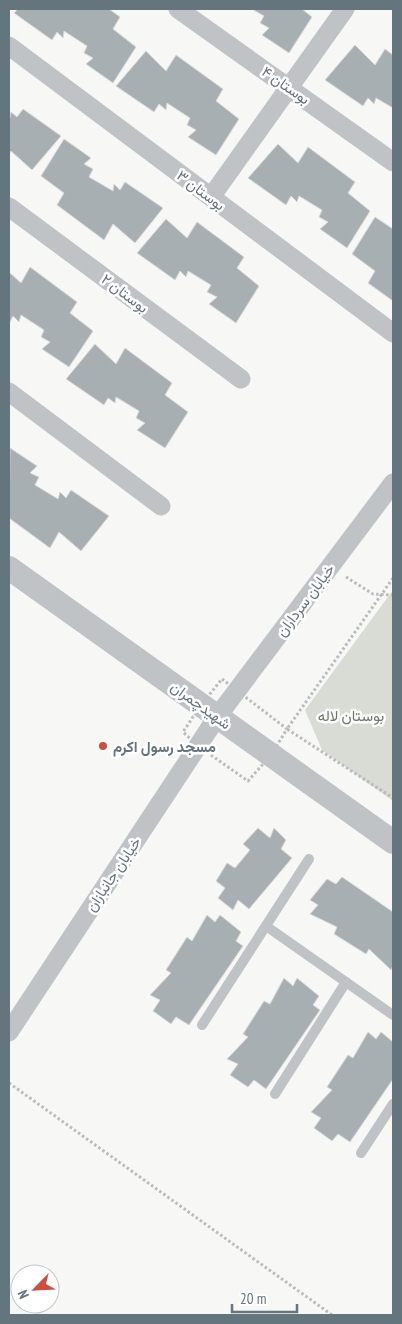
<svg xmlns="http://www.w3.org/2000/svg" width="402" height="1324" font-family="'PT Sans Narrow',Vazirmatn,sans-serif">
	<rect width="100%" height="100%" fill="#f7f7f5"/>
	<path fill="#d8dcd4" d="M393,590V801L322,750L305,710Z"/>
	<g fill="#a7afb3" stroke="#d9d9d7">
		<path d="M18,9H109L120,17L113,29L136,47L113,83L86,64L93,58L84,53L87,46L64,31L63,38L57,32L52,40L14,13Z"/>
		<path d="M252,9H302L312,17L289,53L262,35L269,28L260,23L264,16Z"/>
		<path d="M355,45L375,65L385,49L393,55V108L376,98L374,104L368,98L363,106L325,80Z"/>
		<path d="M146,51L166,71L176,55L223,89L216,101L239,119L216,155L188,137L196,130L187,125L190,118L167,103L166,110L159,104L154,112L116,86Z"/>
		<path d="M23,109L61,136L32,170L11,151L9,154V117L10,118L11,112L17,117Z"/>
		<path d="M64,139L91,158L84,164L93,169L89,177L113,191L114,184L120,190L125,182L163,208L135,243L113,224L104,240L57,205L64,193L41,176Z"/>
		<path d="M278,144L298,163L308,147L355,182L348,193L370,211L347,248L320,229L328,222L319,217L322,210L299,196L297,202L291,196L286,205L248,178Z"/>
		<path d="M375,217L393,229V301L368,283L375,271L352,254Z"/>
		<path d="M166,219L187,238L197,222L244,257L237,268L259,286L236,323L209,304L217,297L207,292L211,285L188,271L186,277L180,271L175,280L137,253Z"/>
		<path d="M30,267L77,302L70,313L93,331L69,367L42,349L50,342L41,337L44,330L21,315L19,322L13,316L9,324V272L21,283Z"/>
		<path d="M95,344L116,364L125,348L172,383L165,395L188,412L165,448L137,430L145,423L136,418L139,411L116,397L115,403L108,398L104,405L66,379Z"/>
		<path d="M10,448L37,466L30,473L39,477L35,485L58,499L60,492L66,498L71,490L109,516L81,551L59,532L50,548L9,518Z"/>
		<path d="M258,828L270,838L274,828L286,840L281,849L292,858L249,909L238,900L233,910L218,898L225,888L216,881L227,863L235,868L250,850L243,844Z"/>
		<path d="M342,877L393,912V966L391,970L369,949L366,954L334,934L337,927L310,914L318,905L310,900L327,879L336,884Z"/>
		<path d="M207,915L215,922L220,915L241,932L236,941L243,946L189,1025L176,1017L171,1024L153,1011L160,1000L150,995L171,973L166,970L187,937L192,941Z"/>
		<path d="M284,978L293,986L297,978L319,996L313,1005L320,1010L266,1089L254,1080L248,1087L230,1075L238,1064L227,1059L248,1037L243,1034L264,1001L270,1004Z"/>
		<path d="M368,1032L376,1039L381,1032L393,1042V1079L350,1142L338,1134L332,1141L314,1128L321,1118L311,1112L332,1090L327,1087L348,1055L353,1058Z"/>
	</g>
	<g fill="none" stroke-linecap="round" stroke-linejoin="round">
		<g stroke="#b9bcbe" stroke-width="3" stroke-dasharray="2.5 2.5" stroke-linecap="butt">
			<path d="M346,577L373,594L393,595"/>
			<path d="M393,578L287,729L393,798"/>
			<path d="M222,679L287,729L271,755L248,781L198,746L183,732L201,705Z"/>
			<path d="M9,1083L332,1315"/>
		</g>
		<g stroke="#bfc3c6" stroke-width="10">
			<path d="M266,926L393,1015"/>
			<path d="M202,1025L309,859"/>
			<path d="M275,1094L346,982"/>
			<path d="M361,1153L393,1104"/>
		</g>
		<g stroke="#bfc3c6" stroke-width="19">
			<path d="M178,9L393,162"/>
			<path d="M9,46L393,333"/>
			<path d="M211,197L345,9"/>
			<path d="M9,207L241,379"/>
			<path d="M9,392L161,506"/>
			<path d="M9,1032L217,717L393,483"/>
		</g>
		<path stroke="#bfc3c6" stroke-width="24" d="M9,568L393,842"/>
	</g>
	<circle fill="#d14c3b" stroke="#fff" stroke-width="2" cx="103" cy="746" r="5"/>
	<g text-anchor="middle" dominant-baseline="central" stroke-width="5" stroke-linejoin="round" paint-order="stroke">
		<g font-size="15" fill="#65757d" stroke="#fff">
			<text transform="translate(286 85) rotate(35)">بوستان ۴</text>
			<text transform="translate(201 190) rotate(37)">بوستان ۳</text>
			<text transform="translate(125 293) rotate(37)">بوستان ۲</text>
			<text transform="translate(305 600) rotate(-53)">خیابان سرداران</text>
			<text transform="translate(201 705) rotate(36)">شهیدچمران</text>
			<text transform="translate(113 874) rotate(-56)">خیابان جانبازان</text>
		</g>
		<g font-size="15" fill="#6e7a68" stroke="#fff">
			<text x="351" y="715">بوستان لاله</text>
		</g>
		<g font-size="15" font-weight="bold" fill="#65757d" stroke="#fff" text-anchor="start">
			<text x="113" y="746">مسجد رسول اکرم</text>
		</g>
	</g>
	<rect width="402" height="1324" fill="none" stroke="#65757d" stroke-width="20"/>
	<g transform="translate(35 1289) rotate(246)"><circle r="24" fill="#ffffff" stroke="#c1c8cb"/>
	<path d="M0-4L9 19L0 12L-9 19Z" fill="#d14c3b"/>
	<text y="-8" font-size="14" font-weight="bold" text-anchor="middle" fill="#65757d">N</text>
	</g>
	<path d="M232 1304v8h65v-8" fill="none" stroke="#65757d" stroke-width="2.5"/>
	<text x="240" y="1304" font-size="15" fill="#65757d" stroke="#ffffff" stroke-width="4" paint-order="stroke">20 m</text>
</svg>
